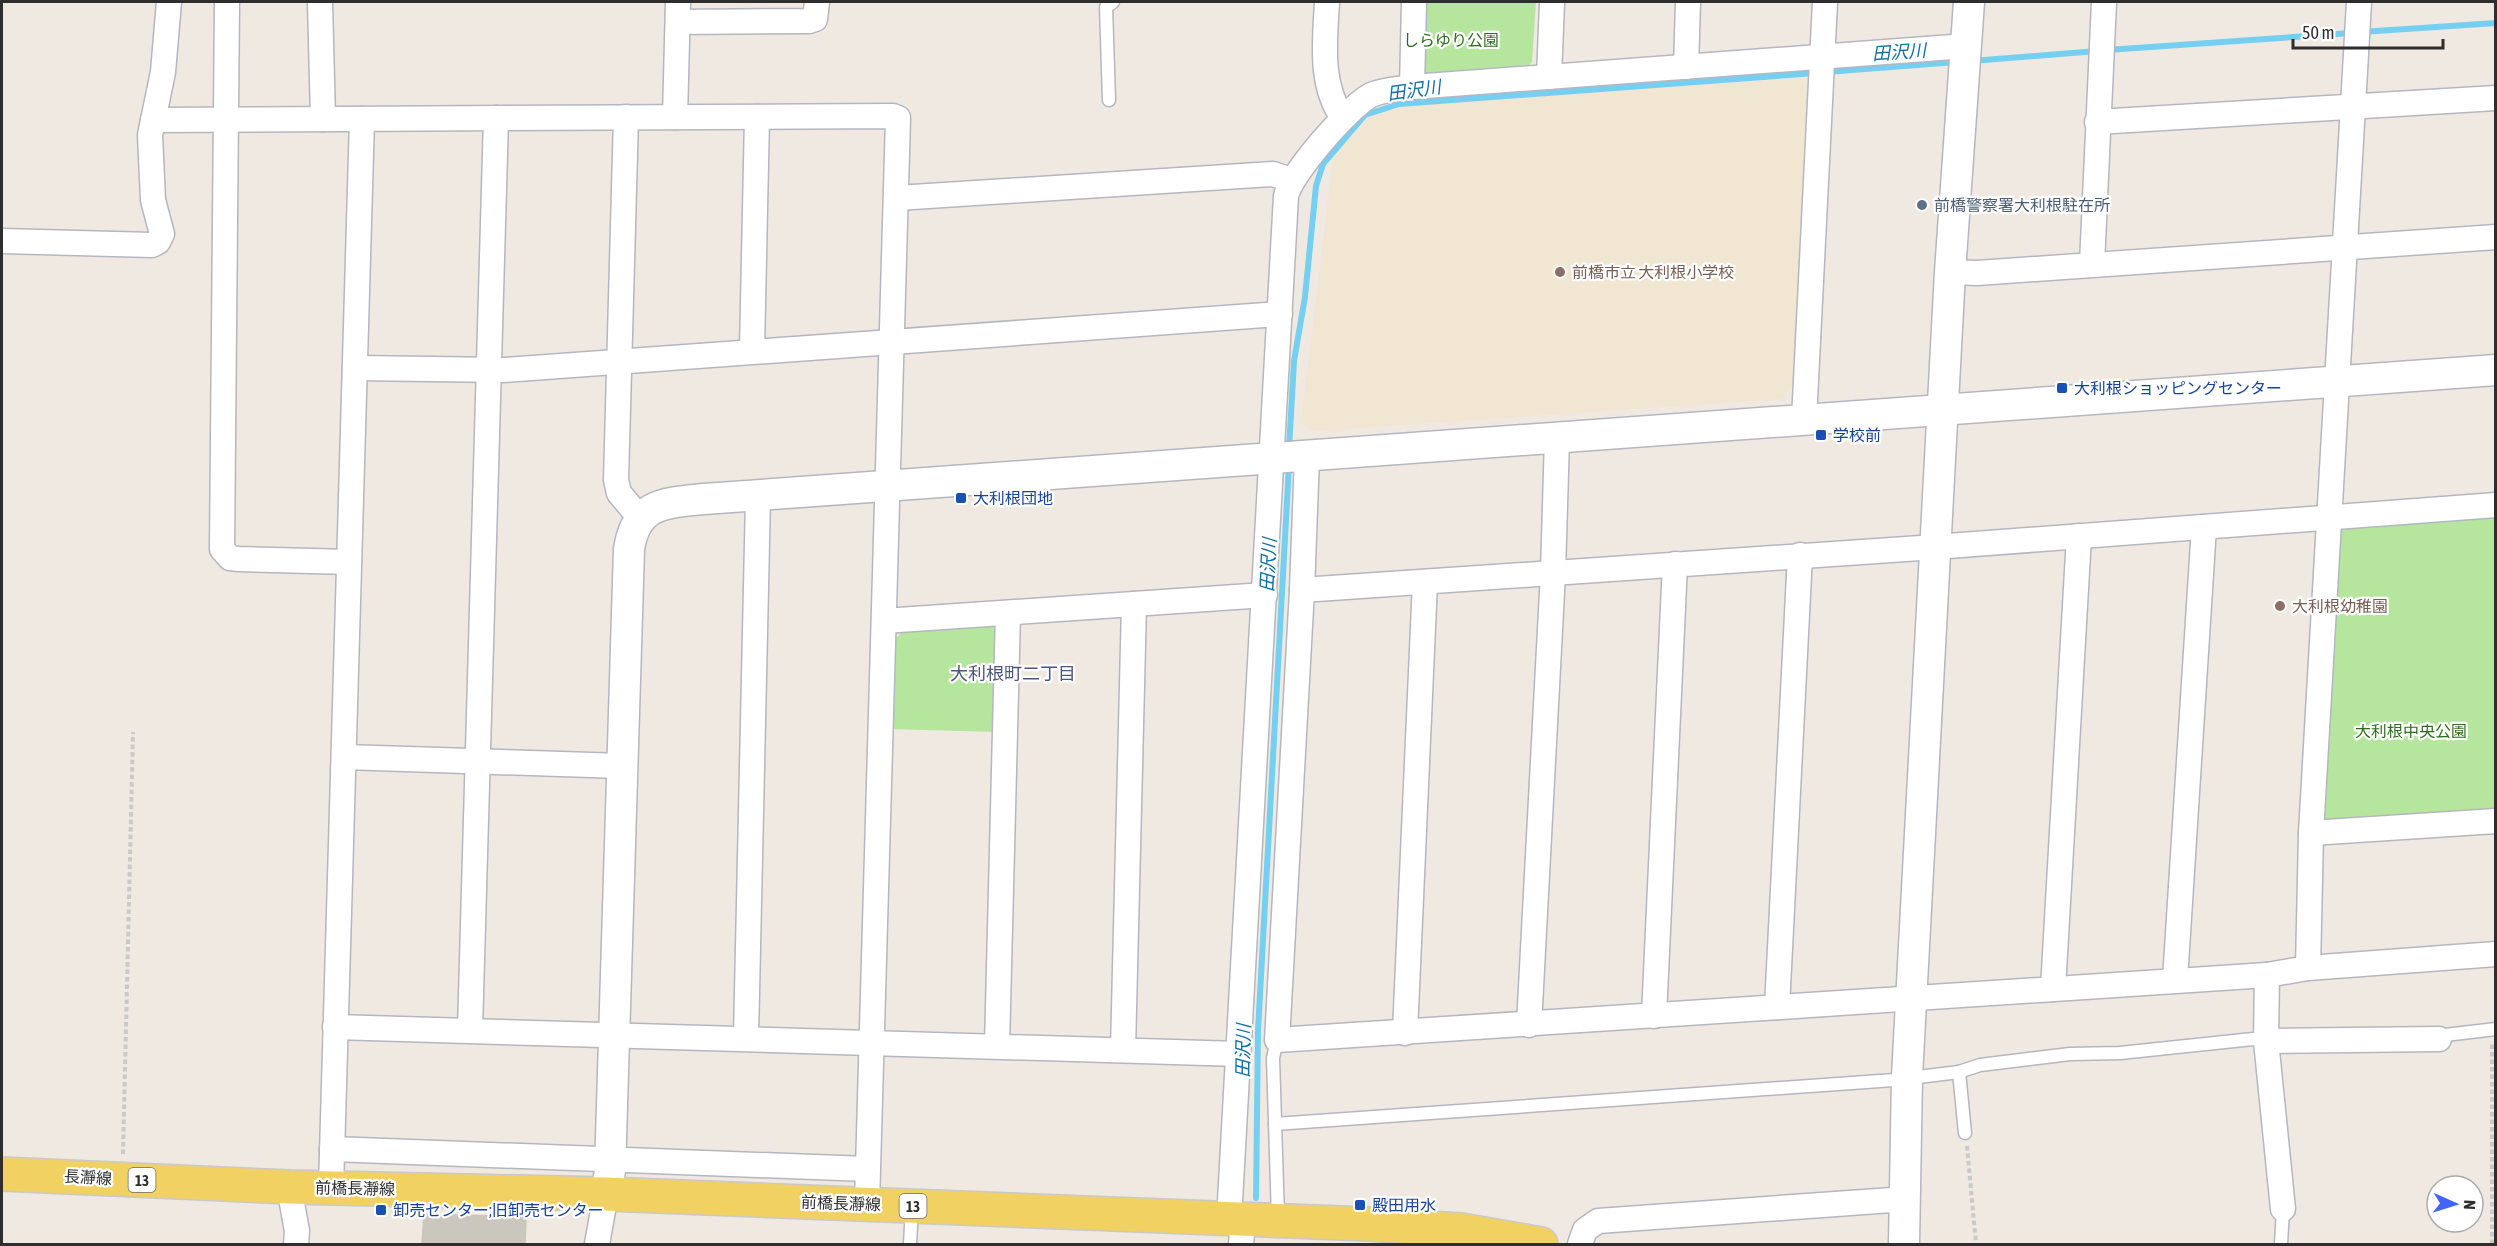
<svg xmlns="http://www.w3.org/2000/svg" width="2497" height="1246" font-family="'Asap Condensed','Noto Sans JP',sans-serif">
	<rect width="100%" height="100%" fill="#efe9e1"/>
	<path fill="#f0e6d1" d="M1802,78L1811,91L1793,386L1782,399L1313,431L1301,422L1333,159L1370,117L1406,106Z"/>
	<g fill="#b6e59e">
		<path d="M1414,2H1536L1532,62L1522,73L1422,81Z"/>
		<path d="M2495,516V813L2321,825L2338,527Z"/>
		<path d="M993,624L1000,633L996,732L891,729L894,640L904,630Z"/>
	</g>
	<g fill="none" stroke-linecap="round" stroke-linejoin="round">
		<g stroke="#75cff0" stroke-width="6">
			<path d="M2361,32L2496,23"/>
			<path d="M2107,50L2351,33"/>
			<path d="M1972,61L2097,51"/>
			<path d="M1826,72L1956,62"/>
			<path d="M1289,449L1294,361L1305,297L1316,186L1323,164L1365,115L1399,104L1816,73"/>
			<path d="M1256,1198L1258,1031L1289,465"/>
		</g>
	</g>
	<path fill="#cbc7bf" stroke="#cbc5ba" stroke-width="1.5" d="M424,1214L526,1217L525,1245H422Z"/>
	<g fill="none" stroke-linecap="round" stroke-linejoin="round">
		<defs>
			<g id="service">
				<path d="M1109,100L1106,7L1113,2"/>
				<path d="M2439,1039L2445,1035L2496,1029"/>
				<path d="M1277,1040L1273,1058L1278,1218"/>
				<path d="M1959,1072L1965,1133"/>
				<path d="M1275,1124L1894,1080L1959,1072L1980,1065L2070,1054L2120,1053L2253,1039L2266,1041"/>
				<path d="M910,1244L912,1207"/>
				<path d="M2281,1244L2283,1209"/>
			</g>
			<g id="minor">
				<path d="M227,2L222,549L230,558L239,559L349,562"/>
				<path d="M320,2L323,119"/>
				<path d="M1327,2C1325,40 1319,85 1343,118"/>
				<path d="M678,22L809,21L815,19L817,2"/>
				<path d="M1686,67L1688,2"/>
				<path d="M1549,77L1552,2"/>
				<path d="M1412,87L1414,2"/>
				<path d="M626,117L616,480L619,493L640,518"/>
				<path d="M675,117L678,2"/>
				<path d="M153,120L893,116L898,118L867,1204"/>
				<path d="M2097,122L2496,98"/>
				<path d="M897,198L1273,174L1291,180"/>
				<path d="M2,241L152,245L158,242L162,234L153,200L150,135L163,72L169,2"/>
				<path d="M2092,264L2104,2"/>
				<path d="M1950,272L1977,273L2496,237"/>
				<path d="M752,350L757,117"/>
				<path d="M355,368L504,370L1280,314"/>
				<path d="M1804,420L1825,2"/>
				<path d="M1307,456L1302,590L1277,1040L2267,975L2308,968L2496,954"/>
				<path d="M1302,590L1935,547L2496,505"/>
				<path d="M884,621L1265,595"/>
				<path d="M344,757L622,766"/>
				<path d="M2311,833L2496,821"/>
				<path d="M2308,968L2311,833L2359,2"/>
				<path d="M2267,975L2266,1041L2283,1209"/>
				<path d="M2175,980L2204,527"/>
				<path d="M2053,989L2079,536"/>
				<path d="M1777,1007L1800,555"/>
				<path d="M1654,1016L1675,564"/>
				<path d="M1529,1025L1553,573L1557,438"/>
				<path d="M335,1027L1239,1054"/>
				<path d="M470,1030L496,118"/>
				<path d="M1405,1033L1425,582"/>
				<path d="M746,1037L758,497"/>
				<path d="M2266,1041L2439,1039"/>
				<path d="M997,1046L1008,613"/>
				<path d="M1123,1050L1134,604"/>
				<path d="M332,1149L867,1169"/>
				<path d="M289,1187L297,1231L296,1244"/>
				<path d="M331,1188L362,119"/>
				<path d="M1229,1219L1286,196C1291,173 1349,107 1371,95C1384,89 1399,89 1412,87L1966,46"/>
				<path d="M597,1244L606,1194"/>
				<path d="M1241,1244L1243,1219"/>
				<path d="M1580,1244L1585,1230L1598,1221L1906,1199"/>
			</g>
			<g id="tertiary">
				<path d="M606,1194L610,1171L629,549C636,503 664,503 704,499L2496,370"/>
				<path d="M1904,1244L1907,1077L1950,272L1969,2"/>
			</g>
			<path id="primary" d="M2,1174L289,1187L606,1194L1368,1224L1461,1230L1541,1244"/>
		</defs>
		<use href="#service" stroke="#b4b7c1" stroke-width="15"/>
		<use href="#minor" stroke="#b4b7c1" stroke-width="27"/>
		<use href="#tertiary" stroke="#b4b7c1" stroke-width="33"/>
		<use href="#primary" stroke="#c9c9c9" stroke-width="36"/>
		<g stroke="#c9c9c9" stroke-width="4" stroke-dasharray="4.5 3" stroke-linecap="butt">
			<path d="M1967,1146L1976,1244"/>
			<path d="M123,1154L133,732"/>
			<path d="M2492,1244V1044"/>
		</g>
		<use href="#service" stroke="#fff" stroke-width="12"/>
		<use href="#minor" stroke="#fff" stroke-width="24"/>
		<use href="#tertiary" stroke="#fff" stroke-width="30"/>
		<use href="#primary" stroke="#f2d163" stroke-width="33"/>
	</g>
	<circle fill="#5c6f8a" stroke="#fff" stroke-width="2" cx="1922" cy="205" r="6"/>
	<g fill="#8d6e63" stroke="#fff" stroke-width="2">
		<circle cx="1560" cy="272" r="6"/>
		<circle cx="2280" cy="606" r="6"/>
	</g>
	<g fill="#1a4fb4" stroke="#fff" stroke-width="2">
		<rect x="2056" y="382" width="12" height="12" rx="3"/>
		<rect x="1815" y="429" width="12" height="12" rx="3"/>
		<rect x="955" y="492" width="12" height="12" rx="3"/>
		<rect x="1354" y="1199" width="12" height="12" rx="3"/>
		<rect x="375" y="1204" width="12" height="12" rx="3"/>
	</g>
	<g text-anchor="middle" dominant-baseline="central" stroke-width="4.5" stroke-linejoin="round" paint-order="stroke">
		<g fill="#fff" stroke="#6d6d6d" stroke-width="1.5">
			<rect x="128.5" y="1168" width="27" height="24" rx="4.5"/>
			<rect x="899.5" y="1194" width="27" height="24" rx="4.5"/>
		</g>
		<g font-size="15" font-weight="bold" fill="#2e2e2e">
			<text x="142" y="1180">13</text>
			<text x="913" y="1206">13</text>
		</g>
		<g font-size="16" fill="#2c6e1b" stroke="#fff">
			<text x="1451" y="40">しらゆり公園</text>
			<text x="2411" y="731">大利根中央公園</text>
		</g>
		<g font-size="16" fill="#4e5e75" stroke="#fff" text-anchor="start">
			<text x="1934" y="205">前橋警察署大利根駐在所</text>
		</g>
		<g font-size="16" fill="#785e54" stroke="#fff" text-anchor="start">
			<text x="1572" y="272">前橋市立 大利根小学校</text>
			<text x="2292" y="606">大利根幼稚園</text>
		</g>
		<g font-size="16" fill="#164399" stroke="#fff" text-anchor="start">
			<text x="2074" y="388">大利根ショッピングセンター</text>
			<text x="1833" y="435">学校前</text>
			<text x="973" y="498">大利根団地</text>
			<text x="1372" y="1205">殿田用水</text>
			<text x="393" y="1210">卸売センター;旧卸売センター</text>
		</g>
		<g font-size="16" fill="#2e2e2e" stroke="#fff">
			<text transform="translate(88 1177) rotate(3)">長瀞線</text>
			<text transform="translate(355 1188) rotate(1)">前橋長瀞線</text>
			<text transform="translate(841 1203) rotate(2)">前橋長瀞線</text>
		</g>
		<g font-size="18" font-style="italic" fill="#0d6fa3" stroke="#fff">
			<text transform="translate(1899 52) rotate(-4)">田沢川</text>
			<text transform="translate(1414 90) rotate(-8)">田沢川</text>
			<text transform="translate(1268 565) rotate(-87)">田沢川</text>
			<text transform="translate(1243 1051) rotate(-89)">田沢川</text>
		</g>
		<g font-size="18" fill="#4d5680" stroke="#fff">
			<text x="1013" y="673">大利根町二丁目</text>
		</g>
	</g>
	<rect width="2497" height="1246" fill="none" stroke="#2e2e2e" stroke-width="6"/>
	<g transform="translate(2455 1204) rotate(93)"><circle r="28" fill="#ffffff" stroke="#ababab" stroke-width="1.5"/>
	<path d="M0-4.5L10 22L0 15L-10 22Z" fill="#4264fb"/>
	<text y="-9" font-size="16" font-weight="bold" text-anchor="middle" fill="#2e2e2e">N</text>
	</g>
	<path d="M2293 39v9h150v-9" fill="none" stroke="#2e2e2e" stroke-width="3"/>
	<text x="2302" y="39" font-size="18" fill="#2e2e2e" stroke="#ffffff" stroke-width="4.5" paint-order="stroke">50 m</text>
</svg>
